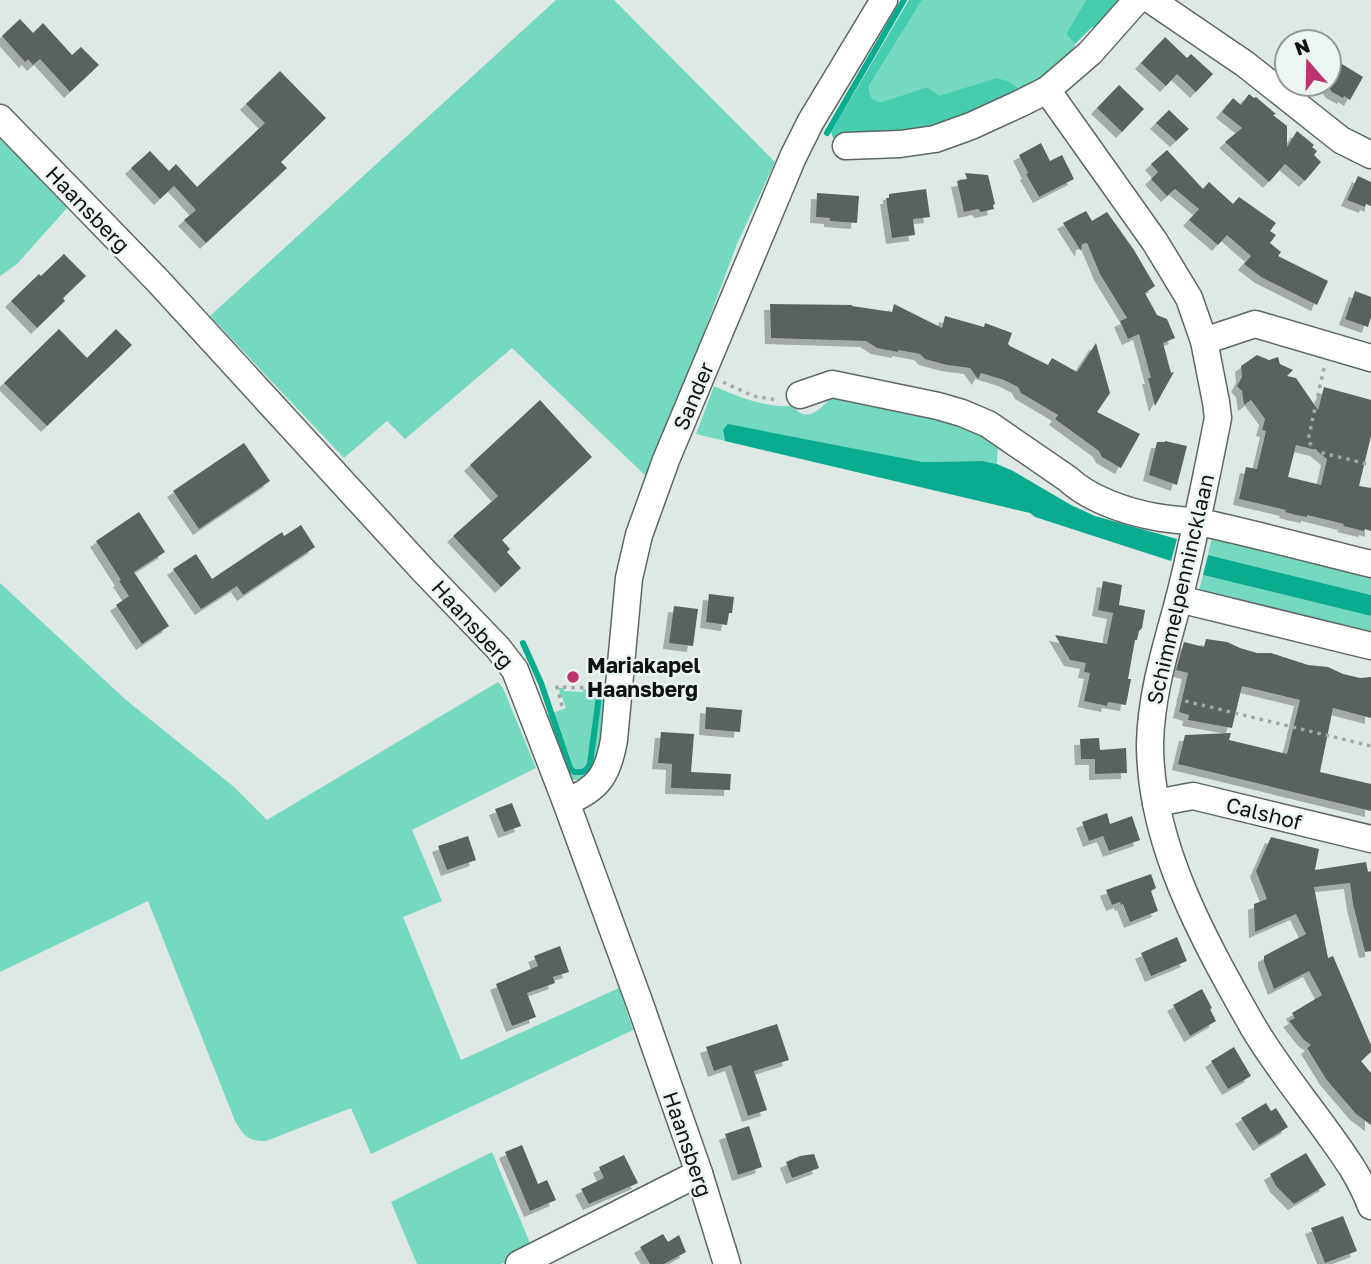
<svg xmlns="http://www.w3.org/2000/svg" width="1371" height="1264" font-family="'Golos Text',sans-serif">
	<defs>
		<filter id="shadow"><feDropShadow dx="-6" dy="6" stdDeviation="0" flood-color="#0004"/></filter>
	</defs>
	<rect width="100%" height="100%" fill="#dee8e5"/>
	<g fill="#75d9bf">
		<path d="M556,0H614L775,162L737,244L649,479L512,348L405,439L387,421L344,458L210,316Z"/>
		<path d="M922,0H1086L1066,34L1075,44L1073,58L1025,93L939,97L927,87L882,102C872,101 869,96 869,86Z"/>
		<path d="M0,137L67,208L17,264L0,276Z"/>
		<path d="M714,386C739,397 766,408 793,406C807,426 823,406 835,394L939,414L998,441L997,464L983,461L923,462L728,425L723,431L725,441L696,434Z"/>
		<path d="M1212,537L1371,573V595L1208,555Z"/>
		<path d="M1203,575L1371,616V640L1199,590Z"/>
		<path d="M0,583L126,700L233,786L267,820L498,682L503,688L536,768L412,830L442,901L403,917L461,1060L619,988L633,1030L371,1154L351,1108L266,1141C247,1141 244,1136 235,1121L148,901L0,972Z"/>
		<path d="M559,688H564V691L583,692V689L610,691L602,760L583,780H575L568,778L542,717L566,708L562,697L560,698Z"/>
		<path d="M492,1152L532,1248L501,1264H417L391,1202Z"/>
	</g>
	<g fill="#46cdae">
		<path d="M909,0H922L869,86C869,96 872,101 882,102L927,87L939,96L997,78L1009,82L1025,93L1016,98L1003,97L978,108L970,119L899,138L891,130L836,139L833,138L831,132Z"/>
		<path d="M1086,0H1127L1102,26L1092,27L1075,44L1066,34Z"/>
	</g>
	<g fill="#0aac8f">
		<path d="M728,424L923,462L983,461L997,464L1013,471L1071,505L1095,516L1177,539L1171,561L1035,517L1030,513L725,441L723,430Z"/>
		<path d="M1208,555L1371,595V616L1203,575Z"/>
	</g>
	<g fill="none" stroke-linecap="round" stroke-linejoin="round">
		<g stroke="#0aac8f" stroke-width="6">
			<path d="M827,133L904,0"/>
			<path d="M523,643L541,683L570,768L574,772H582L587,769L590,764L599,696"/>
		</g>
	</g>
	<g fill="#5a625f" fill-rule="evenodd" filter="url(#shadow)">
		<path d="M20,19L33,33L43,23L72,55L81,47L99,65L70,92L40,59L33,65L28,59L25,62L2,36Z"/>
		<path d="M1165,37L1187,58L1191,54L1213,74L1196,92L1177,74L1166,86L1141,63Z"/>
		<path d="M1329,56L1363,77L1350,100L1344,96L1343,98L1332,92L1329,88Z"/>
		<path d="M280,71L326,118L281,162L287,168L206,243L184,220L196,210L174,186L160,199L131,168L150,151L169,171L176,164L197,187L265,123L246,104Z"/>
		<path d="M1119,85L1144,109L1122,132L1097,108Z"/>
		<path d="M1249,94L1254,98L1256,97L1276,114L1273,115L1287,126V147L1297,131L1314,145L1312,147L1317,151L1314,155L1321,162L1305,181L1285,164L1269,182L1225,142L1242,128L1222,112L1233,98L1241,105Z"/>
		<path d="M1169,110L1189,129L1176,141L1156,123Z"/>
		<path d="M1041,143L1050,161L1062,155L1074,179L1039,197L1026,174L1028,173L1019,155Z"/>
		<path d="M1167,150L1203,189L1209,182L1233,204L1239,197L1276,223L1270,231L1276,235L1270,243L1281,252L1278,256L1328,281L1317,305L1261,277L1244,264L1251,256L1227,235L1218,245L1189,220L1199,209L1175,189L1167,196L1151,179L1158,172L1151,164Z"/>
		<path d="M965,173L988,175L995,204L993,205L994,209L981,212L978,209L964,212L957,181L967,179Z"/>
		<path d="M1358,176L1371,182V206L1366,204L1365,207L1347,200Z"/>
		<path d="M926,189L930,217L913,219L915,235L892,238L886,198H889V194Z"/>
		<path d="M817,193L859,196L857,223L830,221V218L816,217Z"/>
		<path d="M1086,211L1092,221L1107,212L1134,250L1155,286L1145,293L1157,315L1167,319L1175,338L1163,343L1171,373L1174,372L1155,406L1148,378H1151L1139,334L1128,339L1120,321L1127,318L1100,274L1087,243L1082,244L1081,251L1063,223Z"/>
		<path d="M64,254L86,276L63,298L65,301L37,328L11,301L39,274L41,276Z"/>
		<path d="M1355,291L1371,297V317L1368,327L1345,319Z"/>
		<path d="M770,304L852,305V306L892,312L894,304L942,328L945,316L984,327L985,323L1012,333L1008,344L1010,346L1048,365L1052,358L1077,372L1096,343L1110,393L1097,412L1140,434L1121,468L1102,457L1099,451L1055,419L1058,415L1021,393L1018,387L1004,380L981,373L978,379L970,368L947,365L925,359L920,354L898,350V352L877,348L866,341L771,338Z"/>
		<path d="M59,329L87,358L116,329L132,345L47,426L4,383Z"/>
		<path d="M1257,355L1269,360L1278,357L1280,364L1293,370L1287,376L1296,378L1318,410L1324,387L1371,400V436L1359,486L1371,488V531L1365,529L1364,531L1343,526L1344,524L1307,515V517L1296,515L1285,512L1286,510L1239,499L1246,467L1257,469L1266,431L1262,430L1265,419L1251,400L1244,405L1242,391L1237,386L1242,377L1241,366ZM1296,445L1316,450L1327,459L1321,485L1288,477Z"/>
		<path d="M540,400L592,457L502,540L510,549L507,552L521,568L501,587L453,536L498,496L470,465Z"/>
		<path d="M1165,441L1187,446L1177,485L1149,475L1157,442H1165Z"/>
		<path d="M244,443L270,481L199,529L173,491Z"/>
		<path d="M139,512L165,552L134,572L169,626L142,644L116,605L129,596L119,581L121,580L96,541Z"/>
		<path d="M301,525L315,547L243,595L237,586L201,609L173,569L196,554L212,579L282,532L284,536Z"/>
		<path d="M1103,581L1122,585L1119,605L1145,610L1142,628L1139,631L1137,640H1135L1128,679H1131L1126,705L1108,702L1107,706L1084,701L1090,673L1084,672L1086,663L1070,660L1055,635L1107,644L1113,613L1098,610Z"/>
		<path d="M709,594L734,597L732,613H729L727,625L706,622Z"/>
		<path d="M674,606L698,609L693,646L669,643Z"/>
		<path d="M1206,639L1227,642L1240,648L1257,653H1271L1308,665L1328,667L1343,674L1360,678L1371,677V718L1333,708L1320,772L1371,784V811L1178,764L1185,735L1231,733L1229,740L1287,754L1300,700L1242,686L1232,728L1188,720L1189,715L1179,712L1188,673L1176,670L1184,642L1204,647Z"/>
		<path d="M706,707L742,710L740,732L705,729Z"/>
		<path d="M661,732L694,734L691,772L731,774L730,790L671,788L672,764L658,763Z"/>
		<path d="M1099,738L1100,750L1126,748L1127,773L1095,774V759H1081L1080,739Z"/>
		<path d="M512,803L521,826L504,832L495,809Z"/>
		<path d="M1107,813L1110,824L1132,816L1140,840L1109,851L1103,836L1089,841L1082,822Z"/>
		<path d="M468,836L476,860L447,870L438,846Z"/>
		<path d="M1271,837L1319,849L1315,870L1366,862L1368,872L1371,871V951L1365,952L1353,904L1350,883L1314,887L1328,958L1333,956L1371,1045V1052L1361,1061L1371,1073V1125L1356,1114L1326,1079L1307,1048L1311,1045L1304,1040L1289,1021L1295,1018L1292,1013L1322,995L1309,971L1274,989L1264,962V956L1306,934L1296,914L1255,932L1254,904L1267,899L1256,871Z"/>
		<path d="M1151,874L1156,888L1151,891L1158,911L1130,922L1123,904L1121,905L1120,902L1112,905L1106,890Z"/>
		<path d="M1177,937L1187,961L1151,976L1141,953Z"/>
		<path d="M560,946L569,972L553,977L555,983L527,993L536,1017L512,1026L496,984L538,966L534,956Z"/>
		<path d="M1202,989L1212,1008L1210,1009L1216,1021L1190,1036L1173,1005Z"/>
		<path d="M777,1024L789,1060L754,1071L767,1110L748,1116L731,1065L714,1071L706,1047Z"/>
		<path d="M1234,1047L1251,1076L1228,1089L1211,1061Z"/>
		<path d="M1266,1103L1271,1111L1276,1108L1288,1127L1259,1145L1241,1118Z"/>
		<path d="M749,1126L762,1167L738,1175L725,1134Z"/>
		<path d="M522,1145L538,1184L547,1180L556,1200L530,1211L505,1152Z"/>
		<path d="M1306,1153L1326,1185L1294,1204L1276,1186L1270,1174Z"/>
		<path d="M814,1154L819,1168L792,1178L786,1162L800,1156Z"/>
		<path d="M624,1155L638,1183L589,1204L581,1189L604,1178L599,1167Z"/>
		<path d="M1343,1216L1357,1251L1325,1263L1311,1228Z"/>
		<path d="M663,1234L668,1242L679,1235L686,1252L664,1264H650L640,1247Z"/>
	</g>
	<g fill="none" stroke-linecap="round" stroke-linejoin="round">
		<defs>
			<g id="minor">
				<path d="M1151,0L1245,64L1341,140L1371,155"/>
				<path d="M1047,90L1155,242L1189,298L1204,341L1216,402L1218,418C1206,479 1194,539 1179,599C1166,647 1151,694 1150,744C1150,845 1204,940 1252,1025C1274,1063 1303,1098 1328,1133C1346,1158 1360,1177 1371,1206"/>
				<path d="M0,118L159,282L422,569L498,648L515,670L566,802L640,1004L699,1173L727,1264"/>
				<path d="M846,146L900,144L935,139L971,126L1019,104L1047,90L1090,53L1137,0"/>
				<path d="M1204,341L1255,324L1371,358"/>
				<path d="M800,395L832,384L938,406L962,413L988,424L1068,479C1089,499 1127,512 1156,517C1170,520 1185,520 1199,522C1256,534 1314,550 1371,564"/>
				<path d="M1179,599L1371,646"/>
				<path d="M566,802C599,789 608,774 614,740L629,578L639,535L666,460L793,157L811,121L884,0"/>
				<path d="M1156,803L1193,796L1371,839"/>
				<path d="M519,1264L699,1173"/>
			</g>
		</defs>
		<use href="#minor" stroke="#5f6764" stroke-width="29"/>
		<g stroke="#a0a8a5" stroke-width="3.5" stroke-dasharray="3.5 5" stroke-linecap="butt">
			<path d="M1324,368L1308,440L1315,451L1371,465"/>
			<path d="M723,382L753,396L778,400"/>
			<path d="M1177,699L1371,746"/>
			<path d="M562,706L557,687L595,688"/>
		</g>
		<use href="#minor" stroke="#fff" stroke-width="26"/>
	</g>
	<circle fill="#bd336d" stroke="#ecf5f2" stroke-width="2.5" cx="573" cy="677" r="7"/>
	<g text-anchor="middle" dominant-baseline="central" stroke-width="5" stroke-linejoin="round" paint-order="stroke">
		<g font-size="21" fill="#0f1211" stroke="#ecf5f2">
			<text transform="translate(88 209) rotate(46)">Haansberg</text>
			<text transform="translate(693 396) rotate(-67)">Sander</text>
			<text transform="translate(1180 589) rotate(-77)">Schimmelpennincklaan</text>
			<text transform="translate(473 624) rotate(48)">Haansberg</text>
			<text transform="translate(1264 813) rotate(14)">Calshof</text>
			<text transform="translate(688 1144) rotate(71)">Haansberg</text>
		</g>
		<g font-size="21" font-weight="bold" fill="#0f1211" stroke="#ecf5f2" text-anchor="start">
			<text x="587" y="665">Mariakapel<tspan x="587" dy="24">Haansberg</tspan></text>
		</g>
	</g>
	<g transform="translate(1308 63) rotate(340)"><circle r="33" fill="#ecf5f2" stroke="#949a98" stroke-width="2"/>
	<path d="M0-5L12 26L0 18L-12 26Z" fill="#bd336d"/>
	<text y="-10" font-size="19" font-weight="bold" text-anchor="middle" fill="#0f1211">N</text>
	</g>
</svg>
